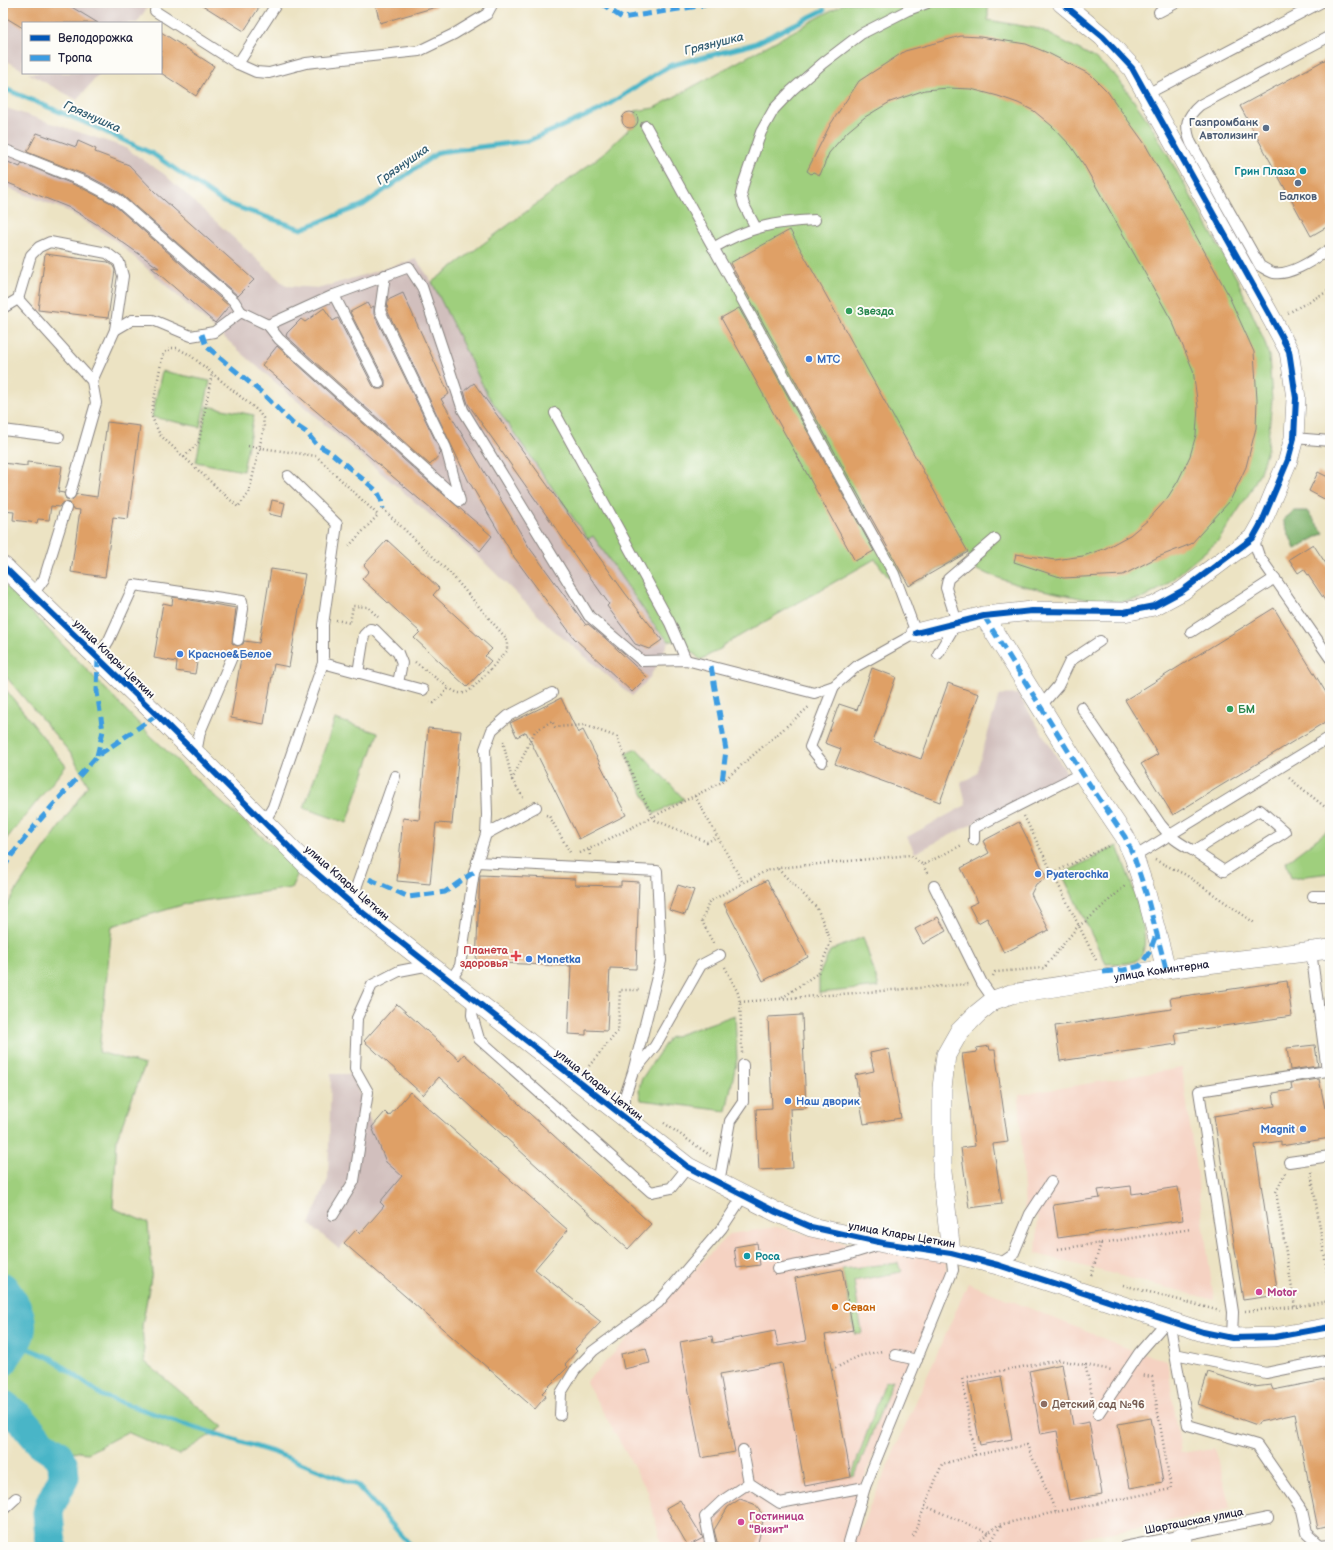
<svg xmlns="http://www.w3.org/2000/svg" width="1333" height="1550" font-family="'Balsamiq Sans',sans-serif">
	<rect width="100%" height="100%" fill="#fdfcf7"/>
	<filter id="ink" filterUnits="userSpaceOnUse"><feTurbulence type="fractalNoise" baseFrequency=".025" numOctaves="2"/><feDisplacementMap in="SourceGraphic" scale="8" xChannelSelector="R" yChannelSelector="G"/><feConvolveMatrix kernelMatrix="1 2 1 2 8 2 1 2 1" color-interpolation-filters="sRGB"/></filter>
	<filter id="wash" filterUnits="userSpaceOnUse"><feTurbulence type="fractalNoise" baseFrequency=".012" numOctaves="4" result="noise"/><feDisplacementMap in="SourceGraphic" scale="16" xChannelSelector="R" yChannelSelector="G"/><feGaussianBlur stdDeviation="0.9" result="paint"/><feColorMatrix in="noise" values="0 0 0 0 0 0 0 0 0 0 0 0 0 0 0 0 0 1.4 0 .05"/><feComposite in="paint" operator="in"/></filter>
	<g filter="url(#wash)">
		<rect width="100%" height="100%" fill="#ece3c3"/>
		<g fill="#f5d2c2">
			<path d="M612,3H683L624,12Z"/>
			<path d="M1182,1068L1214,1300L1036,1254L1038,1217L1025,1212L1019,1095Z"/>
			<path d="M776,1227L849,1244L947,1259L946,1280L876,1448L847,1524L860,1529L968,1283L1139,1353L1167,1360L1181,1453L1214,1448L1231,1509L1057,1543L1055,1547H662L648,1492L586,1382L729,1234Z"/>
		</g>
		<g fill="#d1bfbd">
			<path d="M3,3H150L137,23H23V70L3,59Z"/>
			<path d="M28,73H100L77,100Z"/>
			<path d="M3,107L124,147L164,174L286,286L321,288L416,259L432,282L589,538L593,536L657,629L669,641L649,679L632,696L551,628L479,557L253,363L116,241L68,211L3,186Z"/>
			<path d="M1018,694L1068,775L915,853L907,837L966,805L961,783L976,774L999,695Z"/>
			<path d="M331,1074H352L386,1161L402,1176L380,1202L384,1206L360,1233L356,1230L339,1249L309,1224L328,1179Z"/>
		</g>
		<g fill="#9fcf7d" stroke="#60785c">
			<path d="M845,3H988V20L1040,29L1095,58L1116,76L1124,87L1151,125L1237,279L1264,340L1269,356L1272,400L1267,450L1260,472L1250,492L1219,540L1163,587L1144,598L1121,602L1085,599L1015,584L977,570L968,553L909,586L900,571L888,577L875,559L722,646V648L700,660L686,645V641H669L657,629L593,536L588,539L487,394L432,282L602,155L630,128C635,127 637,125 639,120L635,111L654,108Z"/>
			<path d="M162,371L210,381L200,427L152,417Z"/>
			<path d="M207,406L254,415L243,471L196,462Z"/>
			<path d="M3,583L151,736L219,800L300,869L291,888L189,903L112,926L99,1052L145,1065L117,1138L113,1208L148,1223L152,1272L142,1326L145,1362L223,1427L179,1455L127,1432L88,1453L29,1446L12,1401L3,1390V912L19,886L88,785L72,755L3,673Z"/>
			<path d="M3,686L66,766L3,843Z"/>
			<path d="M335,719L378,733L347,823L304,808Z"/>
			<path d="M637,749L684,799L654,814L639,786L626,753Z"/>
			<path d="M1330,829V873L1291,878L1286,862Z"/>
			<path d="M1117,846C1124,865 1160,947 1137,960C1129,965 1115,963 1106,964L1062,874Z"/>
			<path d="M863,937L879,987L819,993V975L830,951Z"/>
			<path d="M735,1015L737,1059L726,1111L641,1100L639,1090L641,1080L669,1038Z"/>
			<path d="M898,1263L901,1272L854,1281L862,1333L855,1334L842,1269Z"/>
			<path d="M893,1380L855,1476L851,1477L885,1382Z"/>
		</g>
		<path fill="#7fb26c" stroke="#506a54" d="M1294,511H1307L1324,533L1295,549L1283,520Z"/>
		<g fill="none" stroke-linecap="round" stroke-linejoin="round">
			<g stroke="#4ab5c7" stroke-width="5">
				<path d="M3,88L93,126L153,154L223,202L301,229L363,205L439,152L528,141L600,110L669,66L754,44L824,10"/>
				<path d="M14,1343L51,1358L103,1396L184,1424L273,1452L357,1485L412,1547"/>
			</g>
			<g stroke="#4ab5c7" stroke-width="31">
				<path d="M3,1288C13,1302 26,1319 18,1337C14,1345 7,1353 3,1361"/>
				<path d="M3,1405L21,1419L42,1444L57,1454L63,1465L64,1477L50,1505L48,1513L50,1536L52,1547"/>
			</g>
		</g>
		<g id="blocks">
			<g fill="#dfa066">
				<path d="M3,3H65L98,23H23V28L3,16Z"/>
				<path d="M199,3H262L244,31Z"/>
				<path d="M375,3H436V7L380,23Z"/>
				<path d="M161,32L214,66L196,96L161,73Z"/>
				<path d="M961,36L980,37L1026,44L1048,53L1091,75L1107,91L1145,144L1227,292L1254,352L1257,400L1256,428L1246,467L1230,501L1191,544L1158,557L1123,575L1063,578L1014,562L1016,554L1055,560L1083,556L1106,548L1130,535L1148,520L1166,500L1178,481L1190,456L1196,435L1198,407L1193,370L1173,323L1084,165L1071,146L1052,126L1034,111L1018,103L998,96L971,89L948,88L925,90L890,102L865,117L847,132L829,153L820,175L813,172L811,174L807,171L830,125L859,81L905,51Z"/>
				<path d="M1330,57V225L1311,236L1240,106Z"/>
				<circle cx="630" cy="120" r="8"/>
				<path d="M37,133L76,147L78,141L96,149L95,152L129,165L155,192L254,280L238,296L120,193L88,176L27,152Z"/>
				<path d="M3,160L20,167L22,163L82,188L113,204L229,306L215,323L151,267L159,268L98,225L70,208L3,181Z"/>
				<path d="M790,230L968,552L909,586L730,263Z"/>
				<path d="M45,254L108,262L113,266L115,270L108,318L38,310Z"/>
				<path d="M403,293L449,394L441,399L529,547L586,625L588,624L605,638L647,677L632,692L574,638L514,557L468,480L387,310L388,300Z"/>
				<path d="M367,303L370,308L374,306V314L440,450L441,453L430,465L286,336L287,333L301,319L305,322L324,308L333,321L338,318L373,386L376,389H382L385,386V380L350,312Z"/>
				<path d="M739,308L874,551L855,561L721,318Z"/>
				<path d="M277,346L421,475L492,536L480,551L262,365Z"/>
				<path d="M474,383L625,593L662,640L649,649L635,644L607,606L609,604L468,404L464,391Z"/>
				<path d="M107,422L140,426L128,519L113,517L105,577L71,572L80,510L72,509L70,503L65,502L61,504L59,507L51,506L49,520L38,519L37,523L13,520L14,512L3,511V463L27,466V462L62,466L58,492L64,493L66,499L72,500L77,494L97,497Z"/>
				<path d="M1318,472L1330,478V502L1309,491Z"/>
				<path d="M272,500L285,503L282,517L269,514Z"/>
				<path d="M387,540L439,588L433,595L492,649L485,656L491,661L467,687L414,638L420,632L362,579L369,571L364,565Z"/>
				<path d="M1313,544L1330,570V608L1304,569L1298,573L1289,559Z"/>
				<path d="M271,569L305,574L289,667L274,664L264,724L231,718L241,658H238L237,653L235,651L228,652L226,656L199,651L195,674L176,671L177,662L154,658L163,603L172,605L173,597L236,608L232,643L237,646L243,644L244,641L259,643Z"/>
				<path d="M1274,608L1330,699V719L1173,815L1141,764L1158,754L1125,700Z"/>
				<path d="M872,668L896,677L873,742L921,759L948,683L979,694L940,802L835,764L841,749L825,743L839,704L857,710Z"/>
				<path d="M561,698L578,733L583,730L626,815L579,839L526,732L517,737L510,723Z"/>
				<path d="M428,728L461,731L452,824L436,823L430,884L397,881L403,818L419,820Z"/>
				<path d="M1019,822L1047,878L1036,884L1031,894L1049,930L1004,953L987,918L978,923L969,906L978,902L961,868L989,853L983,841Z"/>
				<path d="M480,875L575,879V885L621,886V881L639,882L636,969L610,968L607,1031L586,1030V1035L568,1034L571,966L476,962Z"/>
				<path d="M767,880L808,957L763,981L724,904Z"/>
				<path d="M678,885L694,890L685,915L669,910Z"/>
				<path d="M938,917L946,931L923,944L915,929Z"/>
				<path d="M1287,981L1292,1016L1175,1033L1177,1044L1060,1061L1055,1026L1172,1009L1170,998Z"/>
				<path d="M397,1004L459,1060L464,1054L651,1224L628,1249L439,1077L423,1095L364,1041Z"/>
				<path d="M802,1015L806,1108L790,1109L793,1168L759,1170L756,1109L772,1108L768,1017Z"/>
				<path d="M1315,1045L1318,1066L1290,1070L1287,1048Z"/>
				<path d="M989,1046L990,1050H995L1008,1142L993,1144L1002,1204L969,1208L961,1148L975,1146L962,1054L977,1052L976,1048Z"/>
				<path d="M889,1049L901,1118L864,1124L855,1075L874,1071L870,1053Z"/>
				<path d="M1319,1079L1325,1108L1330,1107V1138L1281,1146V1141L1255,1145L1278,1295L1243,1300L1214,1116L1275,1106L1273,1093L1292,1090L1291,1083Z"/>
				<path d="M410,1092L568,1230L535,1269L601,1322L575,1349L577,1351L565,1364L568,1367L542,1393L546,1396L535,1409L344,1243L356,1230L360,1234L384,1206L380,1202L402,1176L386,1162L372,1127L385,1112L389,1116Z"/>
				<path d="M1131,1186L1132,1194L1178,1187L1183,1220L1058,1238L1053,1205L1100,1198L1098,1190Z"/>
				<path d="M757,1243L760,1265L737,1268L734,1247Z"/>
				<path d="M842,1269L853,1330L825,1335L851,1477L805,1486L782,1363L720,1374L735,1452L701,1458L680,1342L712,1336L713,1343L775,1331L778,1346L806,1341L795,1278Z"/>
				<path d="M646,1348L650,1363L624,1369L621,1354Z"/>
				<path d="M1062,1364L1073,1425L1089,1422L1102,1494L1069,1500L1057,1431L1041,1434L1029,1371Z"/>
				<path d="M1208,1372L1254,1387L1271,1385L1273,1390L1330,1379V1526L1318,1529L1295,1414L1259,1422L1257,1425L1198,1404Z"/>
				<path d="M1001,1376L1012,1439L980,1445L968,1382Z"/>
				<path d="M1151,1418L1163,1482L1130,1488L1118,1424Z"/>
				<path d="M740,1499L754,1504L764,1516L757,1547H725L717,1542L714,1530L728,1507Z"/>
				<path d="M680,1500L703,1538L688,1546L666,1508Z"/>
			</g>
		</g>
	</g>
	<g filter="url(#ink)">
		<use href="#blocks" fill-opacity="0" stroke="#87827f" stroke-width="1"/>
		<g fill="none" stroke-linecap="round" stroke-linejoin="round">
			<defs>
				<g id="lane">
					<path d="M155,11L238,64L256,72L269,73L306,63L419,51L454,34L487,14L493,3"/>
					<path d="M1159,12L1176,3"/>
					<path d="M1330,36L1200,105C1186,117 1184,125 1191,143L1260,266C1264,268 1269,272 1274,273C1291,276 1316,258 1330,249"/>
					<path d="M238,64L277,3"/>
					<path d="M1147,94L1320,3"/>
					<path d="M3,149L85,182L117,199L234,301L241,312"/>
					<path d="M756,228L744,205L741,194L744,182L761,132L774,109L792,90L823,63L861,34L908,10L927,3"/>
					<path d="M713,248C749,227 774,222 815,220"/>
					<path d="M334,295L379,383"/>
					<path d="M18,299L92,381L96,403L70,494"/>
					<path d="M3,308L18,299L31,255L39,247L50,242L107,253L119,262L123,276L115,330L92,381"/>
					<path d="M268,325L279,339L460,501L446,448L380,311L385,275"/>
					<path d="M115,330L132,320H153L191,336L214,332L241,312L268,325L334,295L409,267L422,287L463,410L589,616L642,661L686,660L814,693L834,686L857,666L916,633L894,574L646,126"/>
					<path d="M555,413L670,623L686,660"/>
					<path d="M3,430L59,437"/>
					<path d="M1294,438L1330,441"/>
					<path d="M1253,538L1259,556L1330,658"/>
					<path d="M33,594L44,579L66,508"/>
					<path d="M1191,632L1275,578"/>
					<path d="M938,654L957,622L946,588L948,579L995,539"/>
					<path d="M98,658L109,640L134,585L242,601L243,609L238,640"/>
					<path d="M323,663L423,690"/>
					<path d="M358,673L364,635L370,629L375,630L398,653L402,663L398,683"/>
					<path d="M1040,707L1058,686L1070,661L1100,641"/>
					<path d="M1081,707L1161,825C1171,838 1179,843 1194,851L1260,810L1285,832L1224,871L1194,851"/>
					<path d="M196,753L200,732L232,657"/>
					<path d="M822,762L810,747L834,686"/>
					<path d="M264,822L273,807L323,663V625L337,524L288,476"/>
					<path d="M486,834L536,807"/>
					<path d="M974,840V828L1082,773"/>
					<path d="M1134,857L1330,737"/>
					<path d="M477,862L657,871L661,961L633,1072L625,1096V1117"/>
					<path d="M934,886L982,983L994,1000"/>
					<path d="M1313,896H1330"/>
					<path d="M353,905L357,885L395,776"/>
					<path d="M450,981L460,966L474,872L486,834L487,815L485,749L492,730L508,716L552,693"/>
					<path d="M473,999L472,1015L479,1039L651,1192L671,1188L688,1167"/>
					<path d="M636,1069L655,1046L701,965L720,955"/>
					<path d="M1289,1162L1330,1156"/>
					<path d="M719,1183L730,1121L743,1102V1065"/>
					<path d="M333,1215L354,1181L368,1092L355,1069L357,1018L372,985L399,971L430,965"/>
					<path d="M998,1265L1013,1255L1030,1214L1051,1182"/>
					<path d="M777,1269L840,1257L879,1245"/>
					<path d="M1169,1321L1175,1354"/>
					<path d="M1232,1338L1233,1312L1199,1091L1327,1071L1311,951"/>
					<path d="M895,1355L917,1360"/>
					<path d="M1330,1360L1266,1373L1175,1354L1188,1425L1257,1445L1302,1510L1307,1533L1320,1545L1330,1544"/>
					<path d="M1098,1414L1139,1353L1167,1321"/>
					<path d="M560,1415L561,1393L575,1370L593,1351L658,1303L722,1228L743,1196"/>
					<path d="M743,1450L749,1483L780,1503L865,1487L953,1270L951,1253"/>
					<path d="M3,1510L16,1498"/>
					<path d="M711,1547L705,1517L722,1501L749,1483"/>
					<path d="M851,1547L849,1542L865,1487"/>
					<path d="M1124,1547L1268,1518"/>
				</g>
				<g id="street">
					<path d="M3,566L157,715L307,865L353,905L688,1167L776,1212L811,1227L883,1243L951,1253L998,1265L1203,1332L1232,1338L1275,1337L1330,1327"/>
					<path d="M984,616L1082,773L1125,837L1134,857L1146,893L1166,969"/>
					<path d="M916,633L984,616L1032,611L1124,612L1154,606L1182,591L1253,538L1262,522L1288,460L1294,438L1296,398L1289,351L1273,321L1132,68L1103,37L1062,3"/>
					<path id="s1" d="M951,1253L942,1172V1088L946,1055L959,1032L978,1013L994,1000L1011,994L1166,969L1330,949"/>
					<path d="M1182,1536L1184,1547"/>
				</g>
			</defs>
			<use href="#lane" stroke="#87827f" stroke-width="12"/>
			<use href="#street" stroke="#87827f" stroke-width="20"/>
			<g stroke="#87827f" stroke-width="2.5" stroke-dasharray="1 3" stroke-linecap="butt">
				<path d="M1288,313L1330,290"/>
				<path d="M172,348H177L190,355L258,411L263,418L264,427L249,493L238,507L160,435L151,415L162,358L164,353Z"/>
				<path d="M248,446L316,456L378,515L348,547"/>
				<path d="M184,457L199,442L212,373"/>
				<path d="M383,509L450,573L505,637L507,642V651C500,658 474,689 467,692C460,695 455,692 449,688"/>
				<path d="M336,620L350,623L353,606L368,607L378,617"/>
				<path d="M415,662L449,688L434,703L430,702"/>
				<path d="M503,741L512,780L524,799"/>
				<path d="M1289,778L1330,811"/>
				<path d="M512,780L535,731L552,721L555,727L584,725L617,737L637,786L655,820L707,842L717,837"/>
				<path d="M695,796L743,883L766,871L778,868L910,855L923,865L962,845"/>
				<path d="M546,815L549,816L571,854"/>
				<path d="M1024,816L1097,962"/>
				<path d="M580,853L589,849"/>
				<path d="M590,855L589,849L722,782L810,706"/>
				<path d="M1155,860L1186,875L1256,924"/>
				<path d="M923,865L928,875"/>
				<path d="M778,869L817,908L831,941L818,973L782,998"/>
				<path d="M1053,873L1110,845"/>
				<path d="M713,943L702,921L709,902L743,883"/>
				<path d="M725,967L738,993L740,1002L742,1053"/>
				<path d="M993,976L995,972L1044,968L1079,925L1085,922L1125,886"/>
				<path d="M740,1002L969,984"/>
				<path d="M589,1066L618,1031L620,990H641"/>
				<path d="M664,1123L711,1156"/>
				<path d="M1311,1172L1330,1290"/>
				<path d="M1285,1173L1276,1192L1295,1307"/>
				<path d="M1101,1243L1191,1229"/>
				<path d="M1058,1249L1101,1243L1091,1276"/>
				<path d="M1123,1285L1220,1311"/>
				<path d="M1245,1311L1295,1307L1330,1301"/>
				<path d="M1085,1364L1093,1399"/>
				<path d="M832,1370L859,1356L882,1351"/>
				<path d="M975,1455L962,1378L1059,1360L1112,1370"/>
				<path d="M925,1506L989,1533"/>
				<path d="M913,1536L942,1464L975,1455L1027,1445L1056,1512L1171,1489L1152,1377L1141,1375"/>
				<path d="M972,1547L998,1525L1056,1512"/>
				<path d="M988,1547L1001,1525"/>
			</g>
			<use href="#lane" stroke="#fff" stroke-width="10"/>
			<use href="#street" stroke="#fff" stroke-width="19"/>
			<g stroke="#3c9ce2" stroke-width="5" stroke-dasharray="10 5" stroke-linecap="butt">
				<path d="M601,3L622,18L717,3"/>
				<path d="M202,334L206,346L262,393L292,423L306,432L316,444L330,452L377,491L381,499L383,509"/>
				<path d="M984,616L1082,773L1125,837L1134,857L1146,893L1166,969"/>
				<path d="M711,666L726,750L722,782"/>
				<path d="M97,756L103,731L97,692L98,658"/>
				<path d="M3,869L11,856L38,822L97,756L157,715"/>
				<path d="M369,879L409,897L445,892L474,872"/>
				<path d="M1103,972L1124,970L1140,966L1150,951L1157,932"/>
			</g>
			<defs>
				<g id="cycleway">
					<path d="M3,566L157,715L307,865L353,905L688,1167L776,1212L811,1227L883,1243L951,1253L998,1265L1203,1332L1232,1338L1275,1337L1330,1327"/>
					<path d="M916,633L984,616L1032,611L1124,612L1154,606L1182,591L1253,538L1262,522L1288,460L1294,438L1296,398L1289,351L1273,321L1132,68L1103,37L1062,3"/>
				</g>
			</defs>
			<use href="#cycleway" stroke="#fdfcf7" stroke-width="8"/>
			<use href="#cycleway" stroke="#0057b8" stroke-width="6"/>
		</g>
	</g>
	<g fill="#5c6f8a" stroke="#fdfcf7" stroke-width="1.5">
		<circle cx="1266" cy="128" r="4"/>
		<circle cx="1298" cy="183" r="4"/>
	</g>
	<g fill="#0f9aa8" stroke="#fdfcf7" stroke-width="1.5">
		<circle cx="1303" cy="171" r="4"/>
		<circle cx="747" cy="1256" r="4"/>
	</g>
	<g fill="#2e9e5b" stroke="#fdfcf7" stroke-width="1.5">
		<circle cx="849" cy="311" r="4"/>
		<circle cx="1230" cy="709" r="4"/>
	</g>
	<g fill="#3f7fe0" stroke="#fdfcf7" stroke-width="1.5">
		<circle cx="809" cy="359" r="4"/>
		<circle cx="180" cy="654" r="4"/>
		<circle cx="1038" cy="874" r="4"/>
		<circle cx="529" cy="959" r="4"/>
		<circle cx="788" cy="1101" r="4"/>
		<circle cx="1303" cy="1129" r="4"/>
	</g>
	<path fill="#e0444e" stroke="#fdfcf7" stroke-width="1.5" d="M514 950h4v4h4v4h-4v4h-4v-4h-4v-4h4z"/>
	<g fill="#d1479c" stroke="#fdfcf7" stroke-width="1.5">
		<circle cx="1259" cy="1292" r="4"/>
		<circle cx="741" cy="1522" r="4"/>
	</g>
	<circle fill="#e8710a" stroke="#fdfcf7" stroke-width="1.5" cx="835" cy="1307" r="4"/>
	<circle fill="#8d6e63" stroke="#fdfcf7" stroke-width="1.5" cx="1044" cy="1404" r="4"/>
	<g text-anchor="middle" dominant-baseline="central" stroke-width="4" stroke-linejoin="round" paint-order="stroke">
		<g font-size="11" font-weight="bold" fill="#4e5e75" stroke="#fdfcf7" text-anchor="end">
			<text x="1258" y="122">Газпромбанк<tspan x="1258" dy="13">Автолизинг</tspan></text>
			<text x="1298" y="196" text-anchor="middle">Балков</text>
		</g>
		<g font-size="11" font-weight="bold" fill="#0d838f" stroke="#fdfcf7" text-anchor="end">
			<text x="1295" y="171">Грин Плаза</text>
			<text x="755" y="1256" text-anchor="start">Роса</text>
		</g>
		<g font-size="11" font-weight="bold" fill="#27864d" stroke="#fdfcf7" text-anchor="start">
			<text x="857" y="311">Звезда</text>
			<text x="1238" y="709">БМ</text>
		</g>
		<g font-size="11" font-weight="bold" fill="#366cbe" stroke="#fdfcf7" text-anchor="start">
			<text x="817" y="359">МТС</text>
			<text x="188" y="654">Красное&amp;Белое</text>
			<text x="1046" y="874">Pyaterochka</text>
			<text x="537" y="959">Monetka</text>
			<text x="796" y="1101">Наш дворик</text>
			<text x="1295" y="1129" text-anchor="end">Magnit</text>
		</g>
		<g font-size="11" fill="#22223b" stroke="#fdfcf7">
			<text transform="translate(114 659) rotate(44)">улица Клары Цеткин</text>
			<text transform="translate(347 883) rotate(41)">улица Клары Цеткин</text>
			<text stroke="none"><textPath href="#s1" startOffset="443">улица Коминтерна</textPath></text>
			<text transform="translate(599 1085) rotate(38)">улица Клары Цеткин</text>
			<text transform="translate(902 1235) rotate(10)">улица Клары Цеткин</text>
			<text transform="translate(1194 1521) rotate(-11)">Шарташская улица</text>
		</g>
		<g font-size="11" font-weight="bold" fill="#be3a42" stroke="#fdfcf7" text-anchor="end">
			<text x="508" y="950">Планета<tspan x="508" dy="13">здоровья</tspan></text>
		</g>
		<g font-size="11" font-weight="bold" fill="#b23c85" stroke="#fdfcf7" text-anchor="start">
			<text x="1267" y="1292">Motor</text>
			<text x="749" y="1516">Гостиница<tspan x="749" dy="13">"Визит"</tspan></text>
		</g>
		<g font-size="11" font-weight="bold" fill="#c56008" stroke="#fdfcf7" text-anchor="start">
			<text x="843" y="1307">Севан</text>
		</g>
		<g font-size="11" font-weight="bold" fill="#785e54" stroke="#fdfcf7" text-anchor="start">
			<text x="1052" y="1404">Детский сад №96</text>
		</g>
		<g font-size="12" font-style="italic" fill="#325d73" stroke="#fdfcf7">
			<text transform="translate(714 44) rotate(-14)">Грязнушка</text>
			<text transform="translate(92 117) rotate(24)">Грязнушка</text>
			<text transform="translate(403 165) rotate(-35)">Грязнушка</text>
		</g>
	</g>
	<rect width="1333" height="1550" fill="none" stroke="#fdfcf7" stroke-width="16"/>
	<rect x="22" y="22" width="140" height="52" fill="#fdfcf7" stroke="#a5a5ac"/>
	<rect x="30" y="35" width="20" height="6" fill="#0057b8" stroke="#a5a5ac"/>
	<text x="58" y="42" font-size="12" fill="#22223b">Велодорожка</text>
	<rect x="30" y="55" width="20" height="6" fill="#3c9ce2" stroke="#a5a5ac"/>
	<text x="58" y="62" font-size="12" fill="#22223b">Тропа</text>
</svg>
